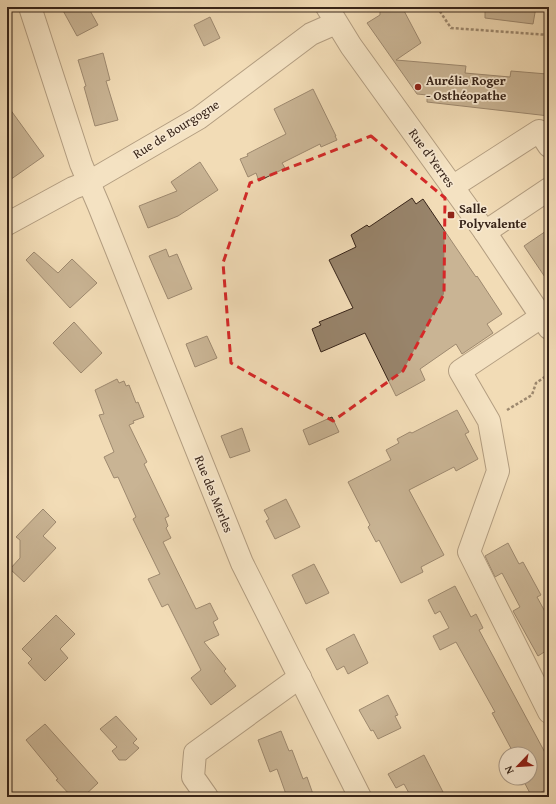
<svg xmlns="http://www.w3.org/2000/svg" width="556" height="804" font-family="'Gentium Book Plus',serif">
	<rect width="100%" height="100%" fill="#f2dcb7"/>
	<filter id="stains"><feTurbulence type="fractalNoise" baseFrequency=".005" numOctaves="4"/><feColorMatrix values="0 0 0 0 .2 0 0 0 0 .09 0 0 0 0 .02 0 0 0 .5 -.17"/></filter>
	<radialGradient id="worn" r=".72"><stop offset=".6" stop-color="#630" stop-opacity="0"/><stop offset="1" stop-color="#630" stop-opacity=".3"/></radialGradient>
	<g fill="#98846b" stroke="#372419">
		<path d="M61,7H88L98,25L77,36Z"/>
		<path d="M380,7H402L421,43L396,60L466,66L465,73L510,77L511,71L547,74L545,86L549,87V116L427,102V95L417,94L367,23L380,15Z"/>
		<path d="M485,7H536L533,24L485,18Z"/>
		<path d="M210,17L220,38L204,46L194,25Z"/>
		<path d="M103,53L110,80L106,81L118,120L95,126L84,87L86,86L78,60Z"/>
		<path d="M313,89L336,136H335L337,140L321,147L320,144L282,163L285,168L259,181L256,173L248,177L240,159L248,156L247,154L286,134L274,109Z"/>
		<path d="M7,105L44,156L7,182Z"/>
		<path d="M200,162L218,190L178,216L148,228L139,206L177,191L171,182Z"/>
		<path d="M412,198L416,204L423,199L476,277L477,276L502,314L487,324L493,333L462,354L456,344L420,369L425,380L396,396L365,333L321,352L312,329L321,325L319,322L353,308L329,260L356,247L351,235L367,225L369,227Z"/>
		<path d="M549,229V283L524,246Z"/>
		<path d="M166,249L169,257L177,254L192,289L168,299L149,256Z"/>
		<path d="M34,252L58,273L72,259L97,283L70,308L26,260Z"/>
		<path d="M74,322L102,353L81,373L53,343Z"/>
		<path d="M207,336L217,358L195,367L186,344Z"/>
		<path d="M117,379L119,383L124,381L126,386L129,385L136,403L138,402L144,417L133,421L134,423L129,425L147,462L144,464L169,516L165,518L168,526L166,528L171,538L163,542L196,609L210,603L218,619L213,622L219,635L204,642L226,669L224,671L236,686L211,705L191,678L201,670L168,604L162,607L148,579L160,574L133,519L136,517L118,477L114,478L104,457L114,452L99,415L104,414L95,390Z"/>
		<path d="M457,410L469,432L465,434L478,459L456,471L454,467L409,490L444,555L421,567L423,572L401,583L379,540L376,542L368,527L370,525L348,482L391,460L386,450L399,443L397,439L410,432L412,433Z"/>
		<path d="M332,417L339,432L309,445L303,430Z"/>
		<path d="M242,428L250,451L230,458L221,436Z"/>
		<path d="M286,499L300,527L275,539L266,521L269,519L264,510Z"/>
		<path d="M43,509L56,522L43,536L56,548L24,582L10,569L20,558V540L16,537Z"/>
		<path d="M508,543L519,564L523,562L541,595L537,597L549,619V649L538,656L513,611L520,607L502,573L495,577L485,556Z"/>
		<path d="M314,564L329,593L306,604L292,575Z"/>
		<path d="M455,586L471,617L476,614L483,628L479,630L549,760V788L532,797L522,778H530V754H514L492,713L495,712L456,642L440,650L433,636L449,628L440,611L435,614L428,600Z"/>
		<path d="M56,615L75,634L60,649L68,658L45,681L28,663L32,659L22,649Z"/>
		<path d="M354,634L368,663L348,674L344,666L337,670L326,649Z"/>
		<path d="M388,695L398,715L395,716L401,728L378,739L373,730L371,731L359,710Z"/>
		<path d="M116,716L137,739L133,743L139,748L126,760H119L112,751L117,747L100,729Z"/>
		<path d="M45,724L98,783L83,797H72L56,780L58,779L26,740Z"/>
		<path d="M281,731L289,751L292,750L303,779L307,777L314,797H287L277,769L270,772L258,740Z"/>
		<path d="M424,755L443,792L433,797H411L404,784L396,788L388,774Z"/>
	</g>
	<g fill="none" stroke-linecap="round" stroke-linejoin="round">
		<defs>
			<g id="minor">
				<path d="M30,7L81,164L99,206L242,563L360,797"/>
				<path d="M327,7L351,46L485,232L549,328"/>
				<path d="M452,187L539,131L549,146"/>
				<path d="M7,224L73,188L89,182L199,118L311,34L336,23"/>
				<path d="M485,232L549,189"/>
				<path d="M541,317L460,371L489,421L498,471L469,552L549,712"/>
				<path d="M207,797L193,777L195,753L300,677"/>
			</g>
		</defs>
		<use href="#minor" stroke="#665240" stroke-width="24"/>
		<g stroke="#372419" stroke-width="2.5" stroke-dasharray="3 2" stroke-linecap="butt">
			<path d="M437,7L451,28L549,35"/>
			<path d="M507,410L532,395L536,383L549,374"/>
		</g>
		<use href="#minor" stroke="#f7e8d0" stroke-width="22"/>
	</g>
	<path d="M0 0H556V804H0ZM371,136L445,198L444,294L403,371L333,421L231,363L223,263L250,183Z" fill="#f2dcb7" fill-opacity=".55" fill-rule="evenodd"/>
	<path fill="none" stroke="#d62828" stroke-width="3" stroke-dasharray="8 5" stroke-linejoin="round" d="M371,136L445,198L444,294L403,371L333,421L231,363L223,263L250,183Z"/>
	<g fill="#8f2418" stroke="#f7e8d0" stroke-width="1.5">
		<circle cx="418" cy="87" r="4"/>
		<rect x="447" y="211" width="8" height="8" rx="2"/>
	</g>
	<g text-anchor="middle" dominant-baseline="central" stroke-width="3.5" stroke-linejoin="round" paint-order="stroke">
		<g font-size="13" font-weight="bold" fill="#372419" stroke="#f7e8d0" text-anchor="start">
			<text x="426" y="80">Aurélie Roger<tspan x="426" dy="15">- Osthéopathe</tspan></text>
			<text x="459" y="208">Salle<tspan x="459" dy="15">Polyvalente</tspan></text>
		</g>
		<g font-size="13" fill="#372419" stroke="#f7e8d0">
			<text transform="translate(176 129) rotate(-32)">Rue de Bourgogne</text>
			<text transform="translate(432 158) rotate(54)">Rue d'Yerres</text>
			<text transform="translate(214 494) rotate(68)">Rue des Merles</text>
		</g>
	</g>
	<rect width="556" height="804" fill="none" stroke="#f2dcb7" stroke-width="24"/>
	<rect x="8" y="8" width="540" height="788" fill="none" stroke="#372419" stroke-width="2"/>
	<rect x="12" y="12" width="532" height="780" fill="none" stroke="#372419"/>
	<g transform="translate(518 766) rotate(245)"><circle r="19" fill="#f7e8d0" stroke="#aa9a87"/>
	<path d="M0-3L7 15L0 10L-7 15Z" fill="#8f2418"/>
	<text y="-6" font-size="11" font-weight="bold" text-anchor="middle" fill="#372419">N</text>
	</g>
	<rect width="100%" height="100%" filter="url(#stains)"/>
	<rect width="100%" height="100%" fill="url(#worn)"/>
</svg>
